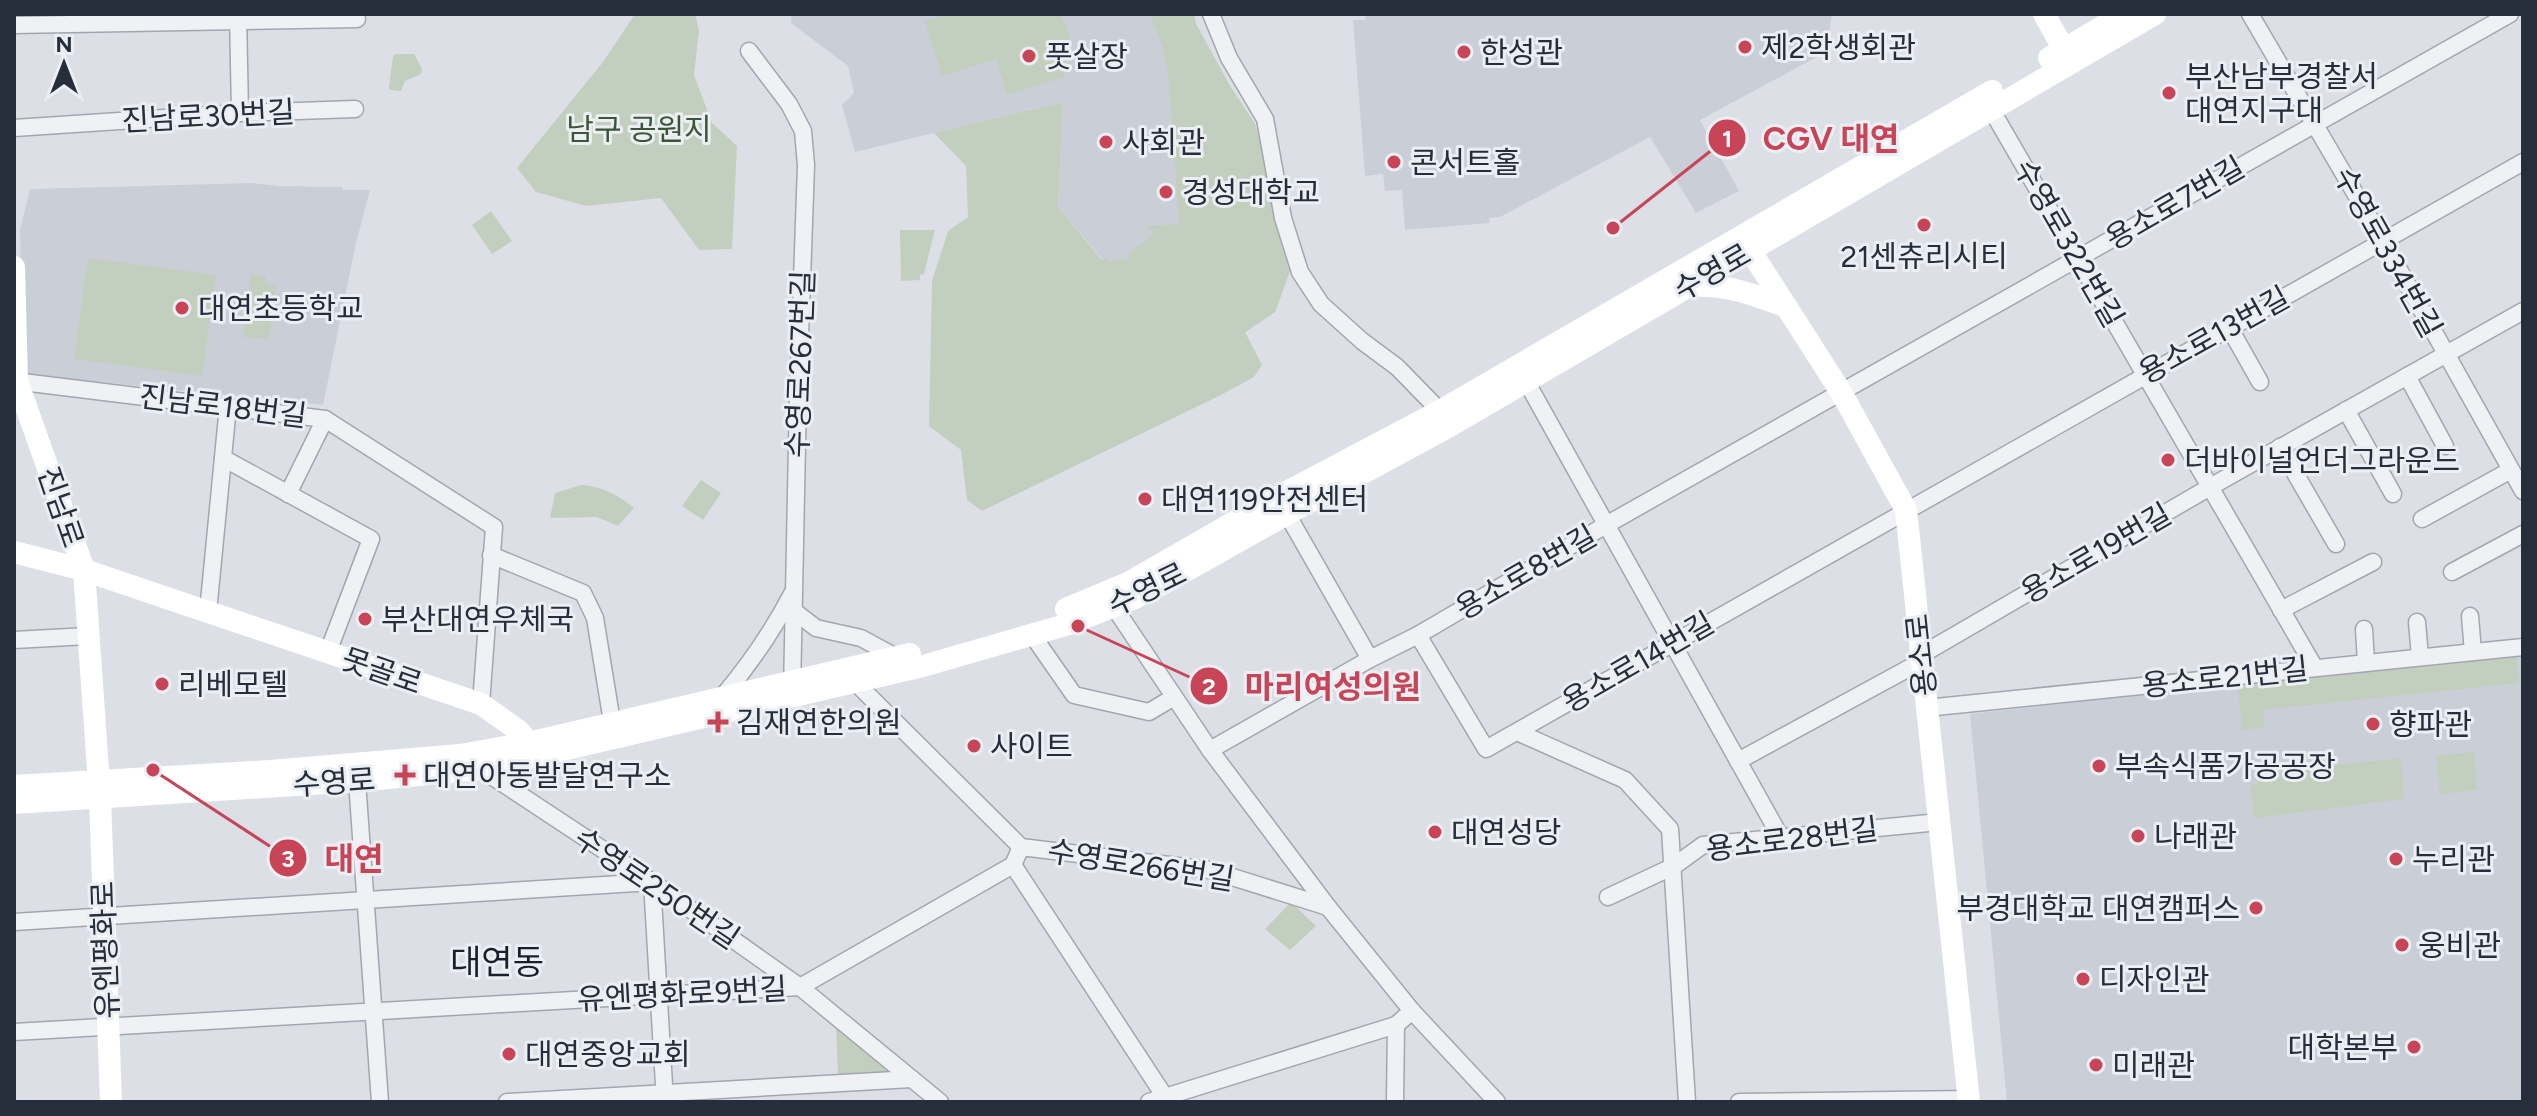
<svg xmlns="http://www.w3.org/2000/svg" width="2537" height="1116" font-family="Figtree,'Noto Sans KR',sans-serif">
	<rect width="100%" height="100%" fill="#dce0e6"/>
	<g fill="#cacfd7">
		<path d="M792,14H1194L1196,24L1230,86L1255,124L1271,178L1281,244L1290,271L1275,312L1194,367L1058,207L1063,102L855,152L842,105L854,93L848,66L791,23Z"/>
		<path d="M1366,14H1832L1826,52L1700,120L1739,191L1696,213L1650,137L1500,217L1489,218L1490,223L1405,230L1402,190L1385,191L1383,174L1365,176L1353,20H1365Z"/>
		<path d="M251,183L278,186L342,187L343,190H370L356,243L323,405L23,374L20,230L30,189Z"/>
		<path d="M2523,652V1102H2007L1970,714Z"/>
	</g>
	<g fill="#c2cfbe">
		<path d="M635,14H695L699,31L694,75L712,123L737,146L732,249L699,250L661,198L586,206L536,192L517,168L603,62Z"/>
		<path d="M947,14H1061L1072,43L1063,47L1066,54L1064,77L1007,95L996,59L942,76L925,21Z"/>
		<path d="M1150,14H1194L1196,24L1230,86L1255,124L1271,178L1281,244L1290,271L1275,312L1245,332L1262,365L1254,377L1219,396L982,511L967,500L961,450L929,426L932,281L948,231L968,217L966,166L934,133L1063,102L1058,207L1102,260L1108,258L1109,262L1121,259L1126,261L1129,259V253L1146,240V237L1153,235V229H1148V226L1179,224L1169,80L1163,48Z"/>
		<path d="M396,54H414L422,69L421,74L405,81L401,91L390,90L389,87L393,56Z"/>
		<path d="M491,211L512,241L492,254L472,225Z"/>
		<path d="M900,230H935L924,274L920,275V280L901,281Z"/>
		<path d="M88,258L216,275L202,376L74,359Z"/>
		<path d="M251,274L266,276L265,284L276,286L269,340L243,337Z"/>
		<path d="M701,480L721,493L703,520L682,506Z"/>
		<path d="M581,485C603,486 617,495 634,508L618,526L597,517L550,518L555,493Z"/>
		<path d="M2516,657L2519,683L2263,710L2265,727L2242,730L2238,686Z"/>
		<path d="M2474,752L2477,790L2440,794L2436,755Z"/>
		<path d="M2401,758L2404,799L2255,818L2250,787L2279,771Z"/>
		<path d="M1291,902L1316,926L1290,950L1265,929Z"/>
		<path d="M836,1026L895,1075L838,1077Z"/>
	</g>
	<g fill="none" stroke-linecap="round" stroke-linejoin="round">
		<defs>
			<g id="street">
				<path d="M238,14L240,113"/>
				<path d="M1211,14L1229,58L1265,119L1283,218L1300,272L1321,304L1362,341L1397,367L1440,411"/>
				<path d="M2250,14L2383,241L2523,491"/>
				<path d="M14,25L357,19"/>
				<path d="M749,51L789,104L803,131L806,165L798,394L792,692"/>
				<path d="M1991,109L2315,668"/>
				<path d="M14,128L240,113L355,109"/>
				<path d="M2229,327L2260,382"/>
				<path d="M2407,376L2445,446"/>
				<path d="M14,381L325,419L494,527L481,704"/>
				<path d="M1526,381L1780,836"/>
				<path d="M2346,410L2393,494"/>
				<path d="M2280,447L2336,544"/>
				<path d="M223,458L371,539L328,652"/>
				<path d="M288,494L325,419"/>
				<path d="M1287,514L1370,659"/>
				<path d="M2422,519L2511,470"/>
				<path d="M491,555L583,593L595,618L612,722"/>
				<path d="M2452,572L2523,534"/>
				<path d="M1114,607L1210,750L1328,907L1412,1011L1497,1102"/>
				<path d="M2281,610L2373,562"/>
				<path d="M794,611L816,628L861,638L896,657"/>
				<path d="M208,612L228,406"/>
				<path d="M2470,616L2473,652"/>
				<path d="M2417,622L2420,657"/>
				<path d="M2364,629L2366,663"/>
				<path d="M1418,635L1486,749L2523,162"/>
				<path d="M1033,636L1074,695L1149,712L1174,697"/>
				<path d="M14,640L88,636"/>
				<path d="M1921,655L2210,487L2523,311"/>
				<path d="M855,682L1021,847L1210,870L1328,907"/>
				<path d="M723,696C750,664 772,632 792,594"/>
				<path d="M1926,708L2523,647"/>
				<path d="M1517,732L1625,780L1670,829L1687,1102"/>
				<path d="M1210,750L1370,659L1418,635L1606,525L2510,14"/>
				<path d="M1738,761L1922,661"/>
				<path d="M481,769L652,882L800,987L940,1102"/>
				<path d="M357,781L380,1102"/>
				<path d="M1013,865L1165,1097"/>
				<path d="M1608,897L1674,866L1703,845L1939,822"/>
				<path d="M14,922L652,882L665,1102"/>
				<path d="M14,1032L800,987L1013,865L1021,847"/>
				<path d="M507,1102L912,1079"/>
				<path d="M1149,1102L1396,1025L1412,1011"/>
				<path d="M1395,1102L1396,1025"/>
				<path d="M1739,1102L1968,1099"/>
			</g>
		</defs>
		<use href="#street" stroke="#a2a7af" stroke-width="19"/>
		<use href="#street" stroke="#eff1f4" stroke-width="16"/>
		<g stroke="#fff" stroke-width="22">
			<path d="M2044,14L2071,62"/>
			<path d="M2049,58L2124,14"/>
			<path d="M1750,250L1841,392L1906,510L1969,1102"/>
			<path d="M14,267L17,381L84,570L100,798L111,1102"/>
			<path d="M1692,286C1727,284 1755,295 1787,307"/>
			<path d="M14,552L84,570L481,704L519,731L534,749"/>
			<path d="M1066,609L1128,583L1283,494L1440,411L1992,91"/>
			<path d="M14,786L270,771L460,755L528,743L910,654"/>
			<path d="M14,803L357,781L481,769L923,666L1069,624L1135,598L1168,581L1287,514L1448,427L2155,14"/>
		</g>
	</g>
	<g fill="#c74557" stroke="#ebeff4" stroke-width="3">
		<circle cx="1745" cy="47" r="8"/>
		<circle cx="1464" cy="52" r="8"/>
		<circle cx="1029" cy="56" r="8"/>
		<circle cx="2169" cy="93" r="8"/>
		<circle cx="1106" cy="142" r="8"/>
		<circle cx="1394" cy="162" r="8"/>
		<circle cx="1166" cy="192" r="8"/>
		<circle cx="1924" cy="225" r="8"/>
		<circle cx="182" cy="308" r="8"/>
		<circle cx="2168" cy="460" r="8"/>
		<circle cx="1145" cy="499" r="8"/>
		<circle cx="365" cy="619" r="8"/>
		<circle cx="162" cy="684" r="8"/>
		<path d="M714 710h8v8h8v8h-8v8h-8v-8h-8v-8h8z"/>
		<circle cx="2373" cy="724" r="8"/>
		<circle cx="974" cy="746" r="8"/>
		<circle cx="2099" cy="766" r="8"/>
		<path d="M401 763h8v8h8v8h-8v8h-8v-8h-8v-8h8z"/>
		<circle cx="1435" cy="832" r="8"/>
		<circle cx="2138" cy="836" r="8"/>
		<circle cx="2396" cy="859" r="8"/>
		<circle cx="2256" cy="908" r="8"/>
		<circle cx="2402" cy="945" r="8"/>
		<circle cx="2083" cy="979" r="8"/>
		<circle cx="2414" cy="1047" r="8"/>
		<circle cx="509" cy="1054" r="8"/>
		<circle cx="2096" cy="1065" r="8"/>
	</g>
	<g text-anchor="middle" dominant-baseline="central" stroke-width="6" stroke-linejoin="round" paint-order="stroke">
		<g font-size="30" fill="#272e3b" stroke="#ebeff4" text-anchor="start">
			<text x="1761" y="47">제2학생회관</text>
			<text x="1480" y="52">한성관</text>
			<text x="1045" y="56">풋살장</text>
			<text x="2185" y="76">부산남부경찰서<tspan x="2185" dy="34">대연지구대</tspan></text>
			<text x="1122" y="142">사회관</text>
			<text x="1410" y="162">콘서트홀</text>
			<text x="1182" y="192">경성대학교</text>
			<text x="1924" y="256" text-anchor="middle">21센츄리시티</text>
			<text x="198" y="308">대연초등학교</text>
			<text x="2184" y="460">더바이널언더그라운드</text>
			<text x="1161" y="499">대연119안전센터</text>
			<text x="381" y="619">부산대연우체국</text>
			<text x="178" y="684">리베모텔</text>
			<text x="736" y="722">김재연한의원</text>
			<text x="2389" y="724">향파관</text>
			<text x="990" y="746">사이트</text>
			<text x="2115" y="766">부속식품가공공장</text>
			<text x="423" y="775">대연아동발달연구소</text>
			<text x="1451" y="832">대연성당</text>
			<text x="2154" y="836">나래관</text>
			<text x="2412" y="859">누리관</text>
			<text x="2240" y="908" text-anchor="end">부경대학교 대연캠퍼스</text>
			<text x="2418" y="945">웅비관</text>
			<text x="2099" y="979">디자인관</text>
			<text x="2398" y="1047" text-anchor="end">대학본부</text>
			<text x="525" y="1054">대연중앙교회</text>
			<text x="2112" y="1065">미래관</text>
		</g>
		<g font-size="30" fill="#272e3b" stroke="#ebeff4">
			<text transform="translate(208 116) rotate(-3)">진남로30번길</text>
			<text transform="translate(2175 203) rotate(-30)">용소로7번길</text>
			<text transform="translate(2069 243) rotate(60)">수영로322번길</text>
			<text transform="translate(2388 252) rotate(61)">수영로334번길</text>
			<text transform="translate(1712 272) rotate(-30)">수영로</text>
			<text transform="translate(2214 335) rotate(-29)">용소로13번길</text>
			<text transform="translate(800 364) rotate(-88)">수영로267번길</text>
			<text transform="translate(223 406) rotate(7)">진남로18번길</text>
			<text transform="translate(61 507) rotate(71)">진남로</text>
			<text transform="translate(2096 553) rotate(-30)">용소로19번길</text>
			<text transform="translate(1526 572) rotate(-30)">용소로8번길</text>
			<text transform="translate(1147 589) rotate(-26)">수영로</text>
			<text transform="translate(1921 655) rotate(-96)">용소로</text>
			<text transform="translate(1638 662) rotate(-30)">용소로14번길</text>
			<text transform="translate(382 671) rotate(19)">못골로</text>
			<text transform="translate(2225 677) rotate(-6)">용소로21번길</text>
			<text transform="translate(334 782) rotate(-4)">수영로</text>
			<text transform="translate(1792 839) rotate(-7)">용소로28번길</text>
			<text transform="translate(1141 865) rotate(9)">수영로266번길</text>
			<text transform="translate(657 888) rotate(34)">수영로250번길</text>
			<text transform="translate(105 950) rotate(-92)">유엔평화로</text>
			<text transform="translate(682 994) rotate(-3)">유엔평화로9번길</text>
		</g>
		<g font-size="30" fill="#3b5635" stroke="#ebeff4">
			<text x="639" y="129">남구 공원지</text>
		</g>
		<g font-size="34" fill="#191f2c" stroke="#ebeff4">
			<text x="497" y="962">대연동</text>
		</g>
	</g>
	<path fill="none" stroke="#c74557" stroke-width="3" d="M1613 228L1727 138M1078 626L1209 686M153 770L288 858"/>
	<g fill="#c74557" stroke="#ebeff4" stroke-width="3">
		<circle cx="1613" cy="228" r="8"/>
		<circle cx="1078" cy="626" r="8"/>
		<circle cx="153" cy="770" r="8"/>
		<circle cx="1727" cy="138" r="20"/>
		<circle cx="1209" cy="686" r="20"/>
		<circle cx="288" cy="858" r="20"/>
	</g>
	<g font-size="24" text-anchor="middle" font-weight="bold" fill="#fff">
		<text x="1727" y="147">1</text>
		<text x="1209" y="695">2</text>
		<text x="288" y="867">3</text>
	</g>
	<g font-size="32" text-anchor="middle" font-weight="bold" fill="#c74557" stroke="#ebeff4" stroke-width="6" stroke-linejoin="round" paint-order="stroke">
		<text x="1831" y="150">CGV 대연</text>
		<text x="1333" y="698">마리여성의원</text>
		<text x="354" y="870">대연</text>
	</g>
	<rect width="2537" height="1116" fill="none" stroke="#272e3b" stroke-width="32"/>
	<g transform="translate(64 64)" stroke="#ebeff4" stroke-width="6" paint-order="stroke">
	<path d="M0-6L14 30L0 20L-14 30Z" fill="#272e3b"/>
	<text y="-12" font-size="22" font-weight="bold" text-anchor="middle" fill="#272e3b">N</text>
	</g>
</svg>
